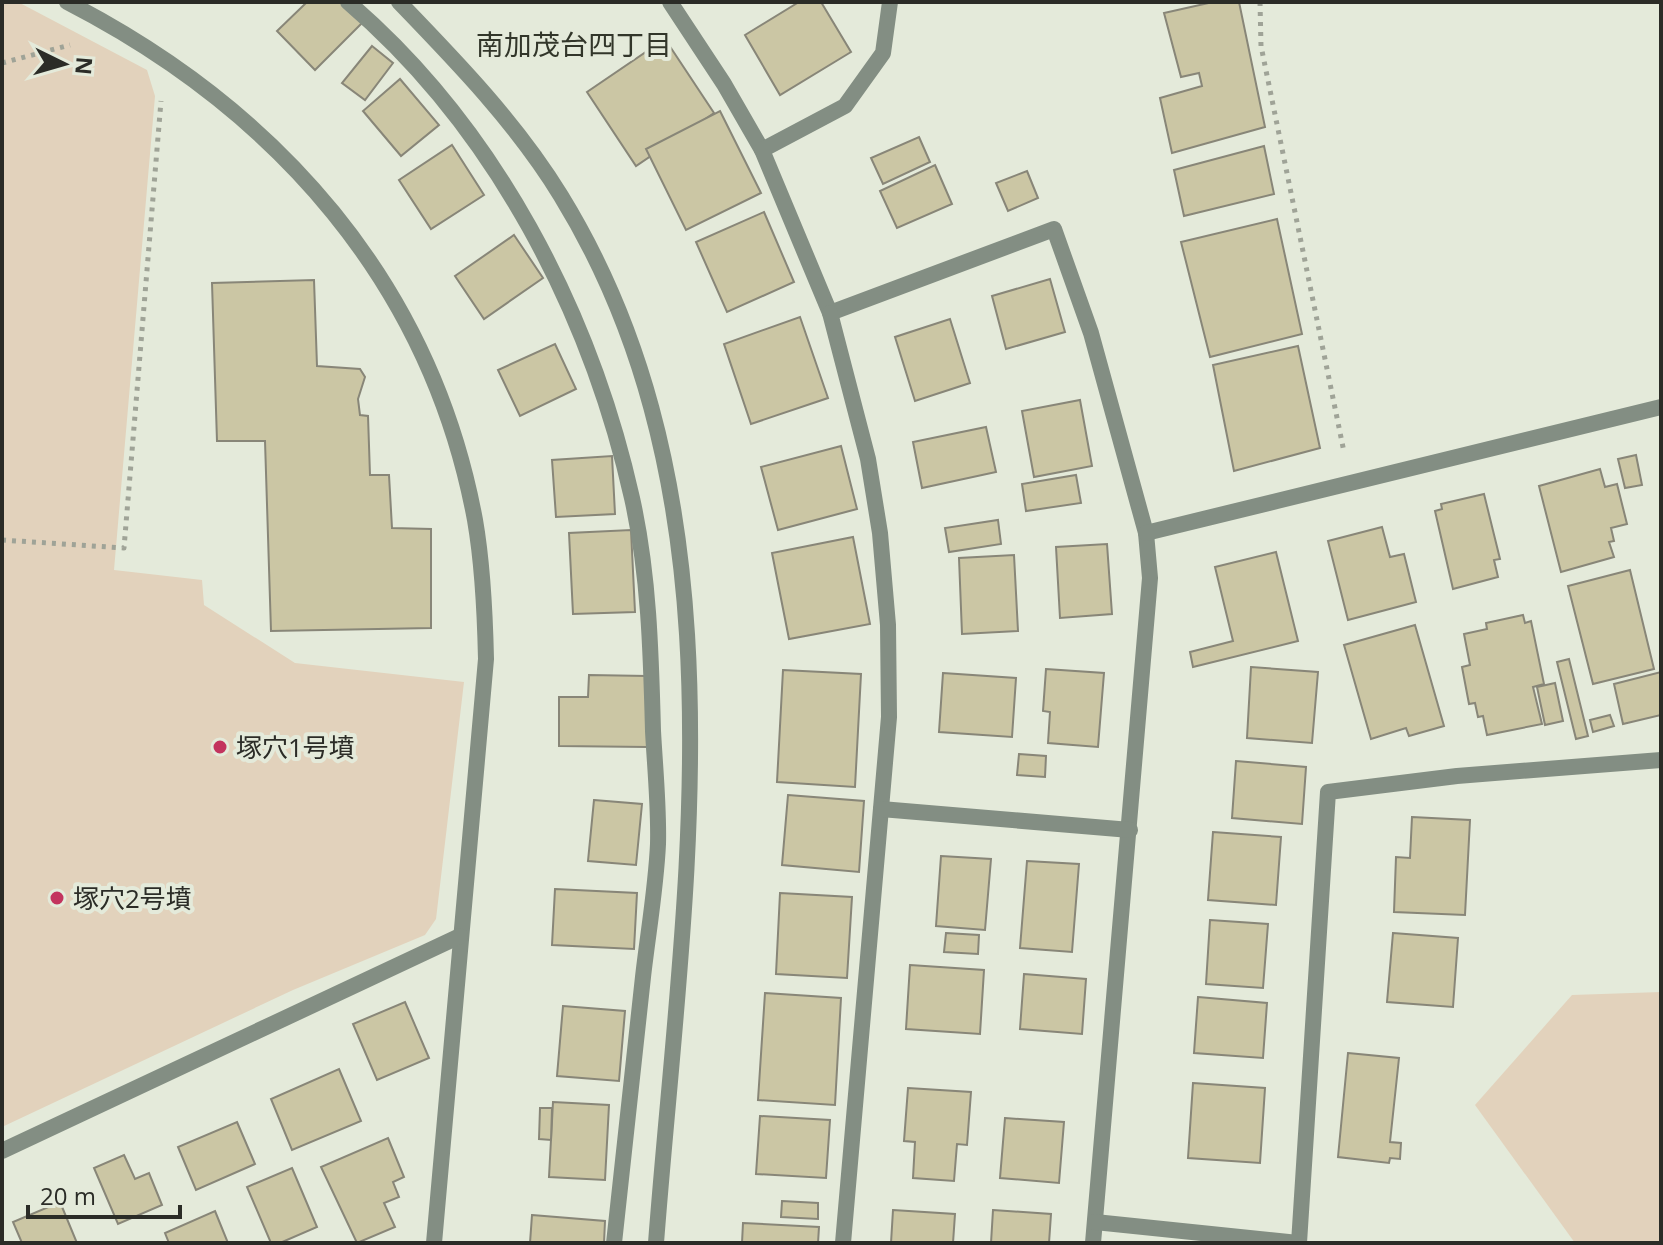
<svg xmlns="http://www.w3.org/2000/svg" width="1663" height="1245" font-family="'Open Sans','Noto Sans JP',sans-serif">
	<rect width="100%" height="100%" fill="#e4eada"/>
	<g fill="#e2d2bc">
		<path d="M2,2H18L147,70L155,96L114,570L202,580L204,605L295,663L464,682L436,919L425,935L293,990L2,1127Z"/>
		<path d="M1661,992V1243H1575L1475,1105L1572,995Z"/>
	</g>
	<g fill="#cbc6a4" stroke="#888678" stroke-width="2">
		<path d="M307,2H341L362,23L315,70L277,31Z"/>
		<path d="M799,2H821L851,52L780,95L745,35Z"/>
		<path d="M1213,2H1239L1265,127L1172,153L1160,98L1202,86L1199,73L1181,77L1164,13Z"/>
		<path d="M665,39L714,113L636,166L587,92Z"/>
		<path d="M372,46L393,63L365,100L342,83Z"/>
		<path d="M400,79L439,125L401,156L363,111Z"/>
		<path d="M720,111L761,193L686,230L646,149Z"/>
		<path d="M919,137L930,162L883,184L871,158Z"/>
		<path d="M452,145L484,195L431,229L399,180Z"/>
		<path d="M1264,146L1274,194L1184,216L1174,170Z"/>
		<path d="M935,165L952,204L897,228L880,191Z"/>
		<path d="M1027,171L1038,198L1008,211L996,183Z"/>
		<path d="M764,212L794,282L727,312L696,242Z"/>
		<path d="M1277,219L1302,334L1210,357L1181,242Z"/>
		<path d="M514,235L543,278L484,319L455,276Z"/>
		<path d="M1050,279L1065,332L1006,349L992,296Z"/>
		<path d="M314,280L317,366L360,369L365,377L358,399L360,415L368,416L370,475H389L392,528L431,529V628L271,631L265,441H217L212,283Z"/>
		<path d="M800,317L828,398L751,424L724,344Z"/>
		<path d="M950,319L970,383L915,401L895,337Z"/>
		<path d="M555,344L576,389L520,416L498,370Z"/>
		<path d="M1298,346L1320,448L1234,471L1213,365Z"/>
		<path d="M1080,400L1092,466L1034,477L1022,411Z"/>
		<path d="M986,427L996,472L922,488L913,442Z"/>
		<path d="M841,446L857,509L778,530L761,467Z"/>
		<path d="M1636,455L1642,485L1625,488L1618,459Z"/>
		<path d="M612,456L615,514L556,517L552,460Z"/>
		<path d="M1600,469L1605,487L1617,484L1627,524L1611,528L1614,541L1609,542L1614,557L1561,572L1539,486Z"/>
		<path d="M1076,475L1081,503L1026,511L1022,484Z"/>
		<path d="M1484,494L1500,559L1494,560L1498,577L1453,589L1435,511L1442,509L1441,504Z"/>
		<path d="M998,520L1001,544L949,552L945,528Z"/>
		<path d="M1382,527L1390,557L1404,554L1416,602L1348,620L1328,541Z"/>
		<path d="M631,530L635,612L573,614L569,533Z"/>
		<path d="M853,537L870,624L789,639L772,553Z"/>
		<path d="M1107,544L1112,614L1060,618L1056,547Z"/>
		<path d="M1276,552L1298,641L1193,667L1190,652L1233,641L1215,567Z"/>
		<path d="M1014,555L1018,631L962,634L959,558Z"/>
		<path d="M1630,570L1654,669L1593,684L1568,586Z"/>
		<path d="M1523,615L1525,623L1531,621L1544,684L1533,687L1542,724L1487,735L1483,716L1478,717L1475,703L1469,704L1462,667L1470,665L1464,634L1487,629L1486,623Z"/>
		<path d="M1415,625L1444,726L1409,736L1406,728L1371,739L1344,645Z"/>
		<path d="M1569,659L1588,736L1576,739L1557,662Z"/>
		<path d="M1251,667L1318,672L1312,743L1247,738Z"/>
		<path d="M1046,669L1104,673L1098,747L1048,743L1050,712L1043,711Z"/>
		<path d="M783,670L861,674L855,787L777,782Z"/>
		<path d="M1661,672V715L1623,724L1614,684Z"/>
		<path d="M943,673L1016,678L1012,737L939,732Z"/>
		<path d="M589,675L647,676V747L559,746V697H588Z"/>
		<path d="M1555,683L1563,721L1545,725L1537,687Z"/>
		<path d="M1610,715L1614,726L1593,732L1590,720Z"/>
		<path d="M1019,754L1046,756L1045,777L1017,775Z"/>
		<path d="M1236,761L1306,767L1302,824L1232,818Z"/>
		<path d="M788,795L864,801L859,872L782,865Z"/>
		<path d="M594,800L642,804L636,865L588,861Z"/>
		<path d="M1412,817L1470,820L1465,915L1394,912L1396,857L1410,858Z"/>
		<path d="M1213,832L1281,837L1276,905L1208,900Z"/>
		<path d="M941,856L991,859L985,930L936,926Z"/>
		<path d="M1027,861L1079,864L1072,952L1020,948Z"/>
		<path d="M555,889L637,893L634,949L552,945Z"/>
		<path d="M780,893L852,897L847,978L776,974Z"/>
		<path d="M1210,920L1268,924L1263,988L1206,984Z"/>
		<path d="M946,933L979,935L978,954L944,952Z"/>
		<path d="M1393,933L1458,938L1453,1007L1387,1002Z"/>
		<path d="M910,965L984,970L980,1034L906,1029Z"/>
		<path d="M1024,974L1086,979L1082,1034L1020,1029Z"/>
		<path d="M765,993L841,998L835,1105L758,1100Z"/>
		<path d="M1198,997L1267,1003L1263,1058L1194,1053Z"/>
		<path d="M405,1002L429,1058L377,1080L353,1024Z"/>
		<path d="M563,1006L625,1011L619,1081L557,1076Z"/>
		<path d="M1348,1053L1399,1058L1390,1142L1401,1143L1400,1159L1390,1158L1389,1163L1338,1157Z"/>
		<path d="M339,1069L361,1121L292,1150L271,1099Z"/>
		<path d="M1193,1083L1265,1088L1260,1163L1188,1158Z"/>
		<path d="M908,1088L971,1092L967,1145L957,1144L954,1181L913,1178L915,1142L904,1141Z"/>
		<path d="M553,1102L609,1105L605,1180L549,1177Z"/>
		<path d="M540,1108H552L551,1140L539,1139Z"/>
		<path d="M760,1116L830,1120L826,1178L756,1174Z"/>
		<path d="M1005,1118L1064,1122L1059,1183L1000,1178Z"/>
		<path d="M237,1122L255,1164L196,1190L178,1147Z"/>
		<path d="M388,1138L404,1177L393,1182L399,1197L384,1203L395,1227L357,1243L321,1167Z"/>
		<path d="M124,1155L135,1179L149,1173L162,1205L118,1224L94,1168Z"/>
		<path d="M292,1168L317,1227L280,1243H271L247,1187Z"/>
		<path d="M782,1201L818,1203V1219L781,1217Z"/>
		<path d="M60,1202L77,1243H22L13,1222Z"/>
		<path d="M893,1210L955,1214L953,1243H891Z"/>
		<path d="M993,1210L1051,1214L1049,1243H991Z"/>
		<path d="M215,1211L228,1243H169L165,1233Z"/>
		<path d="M532,1215L605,1221L604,1243H530Z"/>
		<path d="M743,1223L819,1227L818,1243H742Z"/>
	</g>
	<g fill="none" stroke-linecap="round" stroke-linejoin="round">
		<g stroke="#9fa397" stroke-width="5" stroke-dasharray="4 6" stroke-linecap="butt">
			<path d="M1260,2L1261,46L1344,452"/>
			<path d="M2,63L70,45"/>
			<path d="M2,540L124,548L161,101"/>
		</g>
		<g stroke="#838e83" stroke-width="16">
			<path d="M67,2C277,110 431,283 475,520C483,566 485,613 486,659L434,1243"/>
			<path d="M348,2C495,128 590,311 632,498C649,574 651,653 653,731C655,768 659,807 658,844C656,888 648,933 643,977C633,1066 624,1154 614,1243"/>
			<path d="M670,2L724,84L762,150"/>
			<path d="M890,2L883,53L845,106L762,150L830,313L1054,229L1091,333L1146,533L1150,578L1093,1243"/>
			<path d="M830,313L868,459L880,533L888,625L889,717L843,1243"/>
			<path d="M1146,533L1661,407"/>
			<path d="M881,809L1130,830"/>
			<path d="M2,1151L460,936"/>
			<path d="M1095,1222L1298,1243"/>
			<path d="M1299,1243L1328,792L1457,776L1661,760"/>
		</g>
		<path stroke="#838e83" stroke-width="16" d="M399,2C457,62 517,124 561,196C752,507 682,899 656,1243"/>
	</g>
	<g fill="#c3345e" stroke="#e4eada" stroke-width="3">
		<circle cx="220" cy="747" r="8"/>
		<circle cx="57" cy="898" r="8"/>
	</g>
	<g text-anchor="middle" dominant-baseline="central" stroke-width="8" stroke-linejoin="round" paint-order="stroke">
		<g font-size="26" fill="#2b2c27" stroke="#e4eada" text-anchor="start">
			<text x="236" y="747">塚穴1号墳</text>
			<text x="73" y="898">塚穴2号墳</text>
		</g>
		<g font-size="28" fill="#32362a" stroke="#e4eada">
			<text x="574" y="44">南加茂台四丁目</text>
		</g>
	</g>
	<rect width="1663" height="1245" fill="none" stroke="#2b2c27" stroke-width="8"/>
	<g transform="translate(64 64) rotate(95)" stroke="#e4eada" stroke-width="6" paint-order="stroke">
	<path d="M0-6L14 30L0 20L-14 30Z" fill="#2b2c27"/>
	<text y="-12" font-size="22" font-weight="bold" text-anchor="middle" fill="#2b2c27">N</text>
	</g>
	<path d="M28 1205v12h152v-12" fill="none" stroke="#2b2c27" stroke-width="4"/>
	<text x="40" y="1205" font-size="24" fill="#2b2c27" stroke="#e4eada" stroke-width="6" paint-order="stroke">20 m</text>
</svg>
